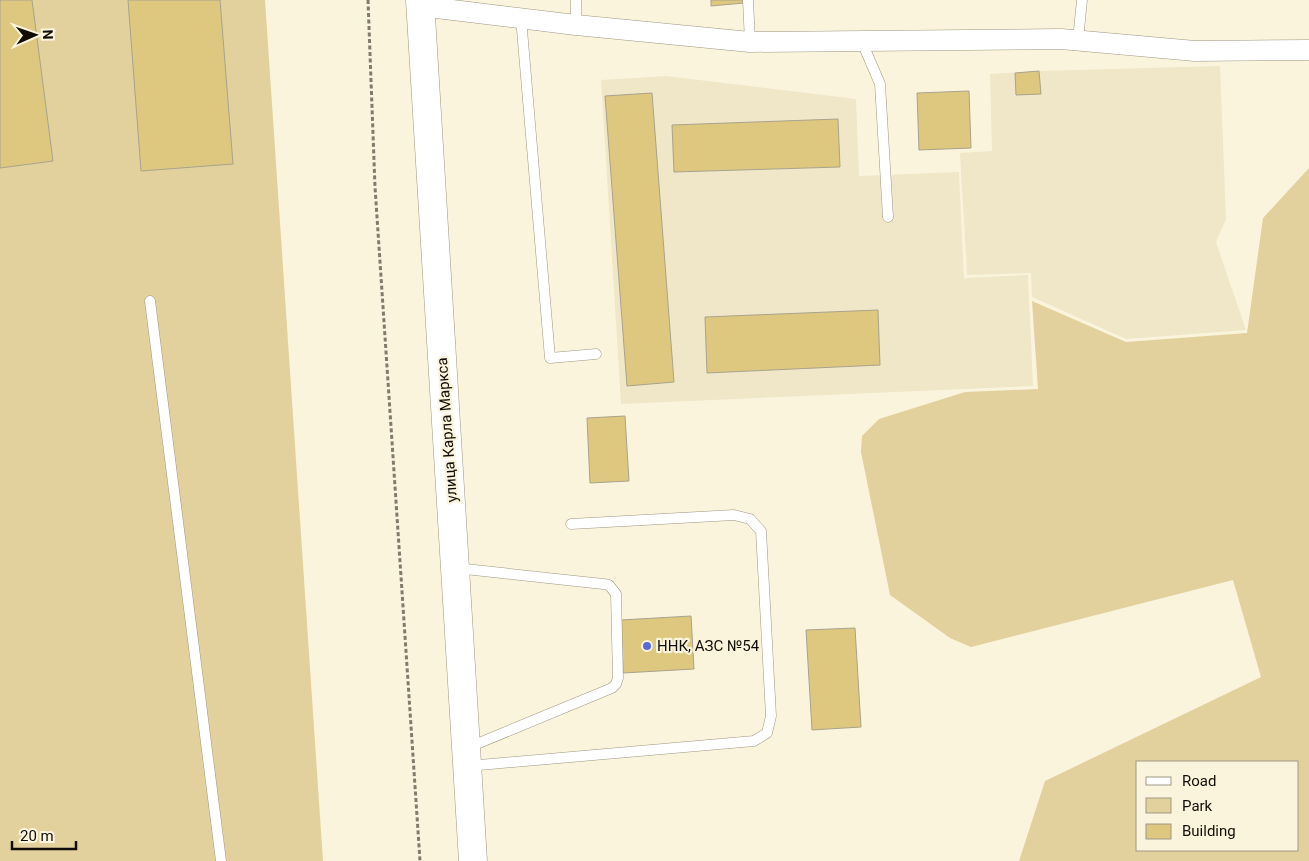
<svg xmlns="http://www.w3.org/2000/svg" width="1309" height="861" font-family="Roboto,sans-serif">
	<rect width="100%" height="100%" fill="#fbf4dd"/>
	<g fill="#f0e7c9">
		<path d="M1220,66L1226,219L1216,242L1246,330L1126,339L1032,297L1031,273L967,275L960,153L992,151L990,74L1039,71Z"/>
		<path d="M666,76L856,99L859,176L959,172L964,278L1028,275L1033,386L621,404L601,80Z"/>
	</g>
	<g fill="#e2d19d" fill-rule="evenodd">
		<path d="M0,0H265L323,861H0Z"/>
		<path d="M1309,168V861H1019L1045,781L1261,677L1233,580L971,647L950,638L890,595L861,452L862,436L879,419L965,392L1038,389L1032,301L1126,342L1247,333L1263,218ZM1298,762V850H1138V762Z"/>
	</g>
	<g fill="#dec77f" stroke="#a9a38d">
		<path d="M0,0H32L53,161L0,168Z"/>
		<path d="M128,0H220L233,164L141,171Z"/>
		<path d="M711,0H744V3L711,6Z"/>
		<path d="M1039,71L1041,94L1016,95L1015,73Z"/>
		<path d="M969,91L971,148L919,150L917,93Z"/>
		<path d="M652,93L674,382L627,386L605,96Z"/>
		<path d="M838,119L840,167L674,172L672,125Z"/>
		<path d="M878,310L880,365L707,373L705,317Z"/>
		<path d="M625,416L629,481L590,483L587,418Z"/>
		<path d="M691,616L694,669L623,673L621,620Z"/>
		<path d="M855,628L861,727L812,730L806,630Z"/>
	</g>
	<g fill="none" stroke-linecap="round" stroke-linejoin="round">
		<defs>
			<g id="lane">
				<path d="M576,0V25"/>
				<path d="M748,0L750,42"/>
				<path d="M521,18L550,358L596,354"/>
				<path d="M1078,40L1082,0"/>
				<path d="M862,42L880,84L888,217"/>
				<path d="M150,301L221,861"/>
				<path d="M456,568L603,584L609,585L616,594L618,678L616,684L612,688L467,748"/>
				<path d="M468,766L754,741L767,733L771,716L761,531L750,519L734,515L571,524"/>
			</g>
			<path id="street" d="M420,6L576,25L750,42L1061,39L1195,51L1309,50"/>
			<path id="highway" d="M420,0L473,861"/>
		</defs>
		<use href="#lane" stroke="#9d9681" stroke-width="11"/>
		<use href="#street" stroke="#9d9681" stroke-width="21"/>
		<use href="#highway" stroke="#9d9681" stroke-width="29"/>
		<path stroke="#807b6c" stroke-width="3" stroke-dasharray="4 2.5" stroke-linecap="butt" d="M368,0L375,187L420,861"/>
		<use href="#lane" stroke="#fff" stroke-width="10"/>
		<use href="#street" stroke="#fff" stroke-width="20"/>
		<use href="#highway" stroke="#fff" stroke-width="28"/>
	</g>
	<circle fill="#5668df" stroke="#fbf4dd" stroke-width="2" cx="647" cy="646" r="5"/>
	<g text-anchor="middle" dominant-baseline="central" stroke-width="4.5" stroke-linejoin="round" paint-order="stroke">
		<g font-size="15" fill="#100d06" stroke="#fbf4dd">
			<text transform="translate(447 430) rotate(-94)">улица Карла Маркса</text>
		</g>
		<g font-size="15" fill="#100d06" stroke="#fbf4dd" text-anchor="start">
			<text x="657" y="646">ННК, АЗС №54</text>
		</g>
	</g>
	<rect x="1136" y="761" width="162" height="90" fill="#fbf4dd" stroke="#9d9887"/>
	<rect x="1146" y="777" width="25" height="8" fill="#ffffff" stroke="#9d9887"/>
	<text x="1182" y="786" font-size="15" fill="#100d06">Road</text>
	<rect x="1146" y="798" width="25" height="15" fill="#e2d19d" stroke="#9d9887"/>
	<text x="1182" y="811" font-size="15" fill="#100d06">Park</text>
	<rect x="1146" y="824" width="25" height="15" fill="#dec77f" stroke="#9d9887"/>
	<text x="1182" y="836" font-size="15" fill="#100d06">Building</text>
	<g transform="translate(35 35) rotate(88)" stroke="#fbf4dd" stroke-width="4" paint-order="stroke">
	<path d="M0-4L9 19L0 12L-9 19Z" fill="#100d06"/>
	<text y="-8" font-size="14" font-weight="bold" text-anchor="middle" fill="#100d06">N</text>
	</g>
	<path d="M12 841v8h64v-8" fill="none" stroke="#100d06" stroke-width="2.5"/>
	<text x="20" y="841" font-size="15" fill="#100d06" stroke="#fbf4dd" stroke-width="4" paint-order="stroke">20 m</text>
</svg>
